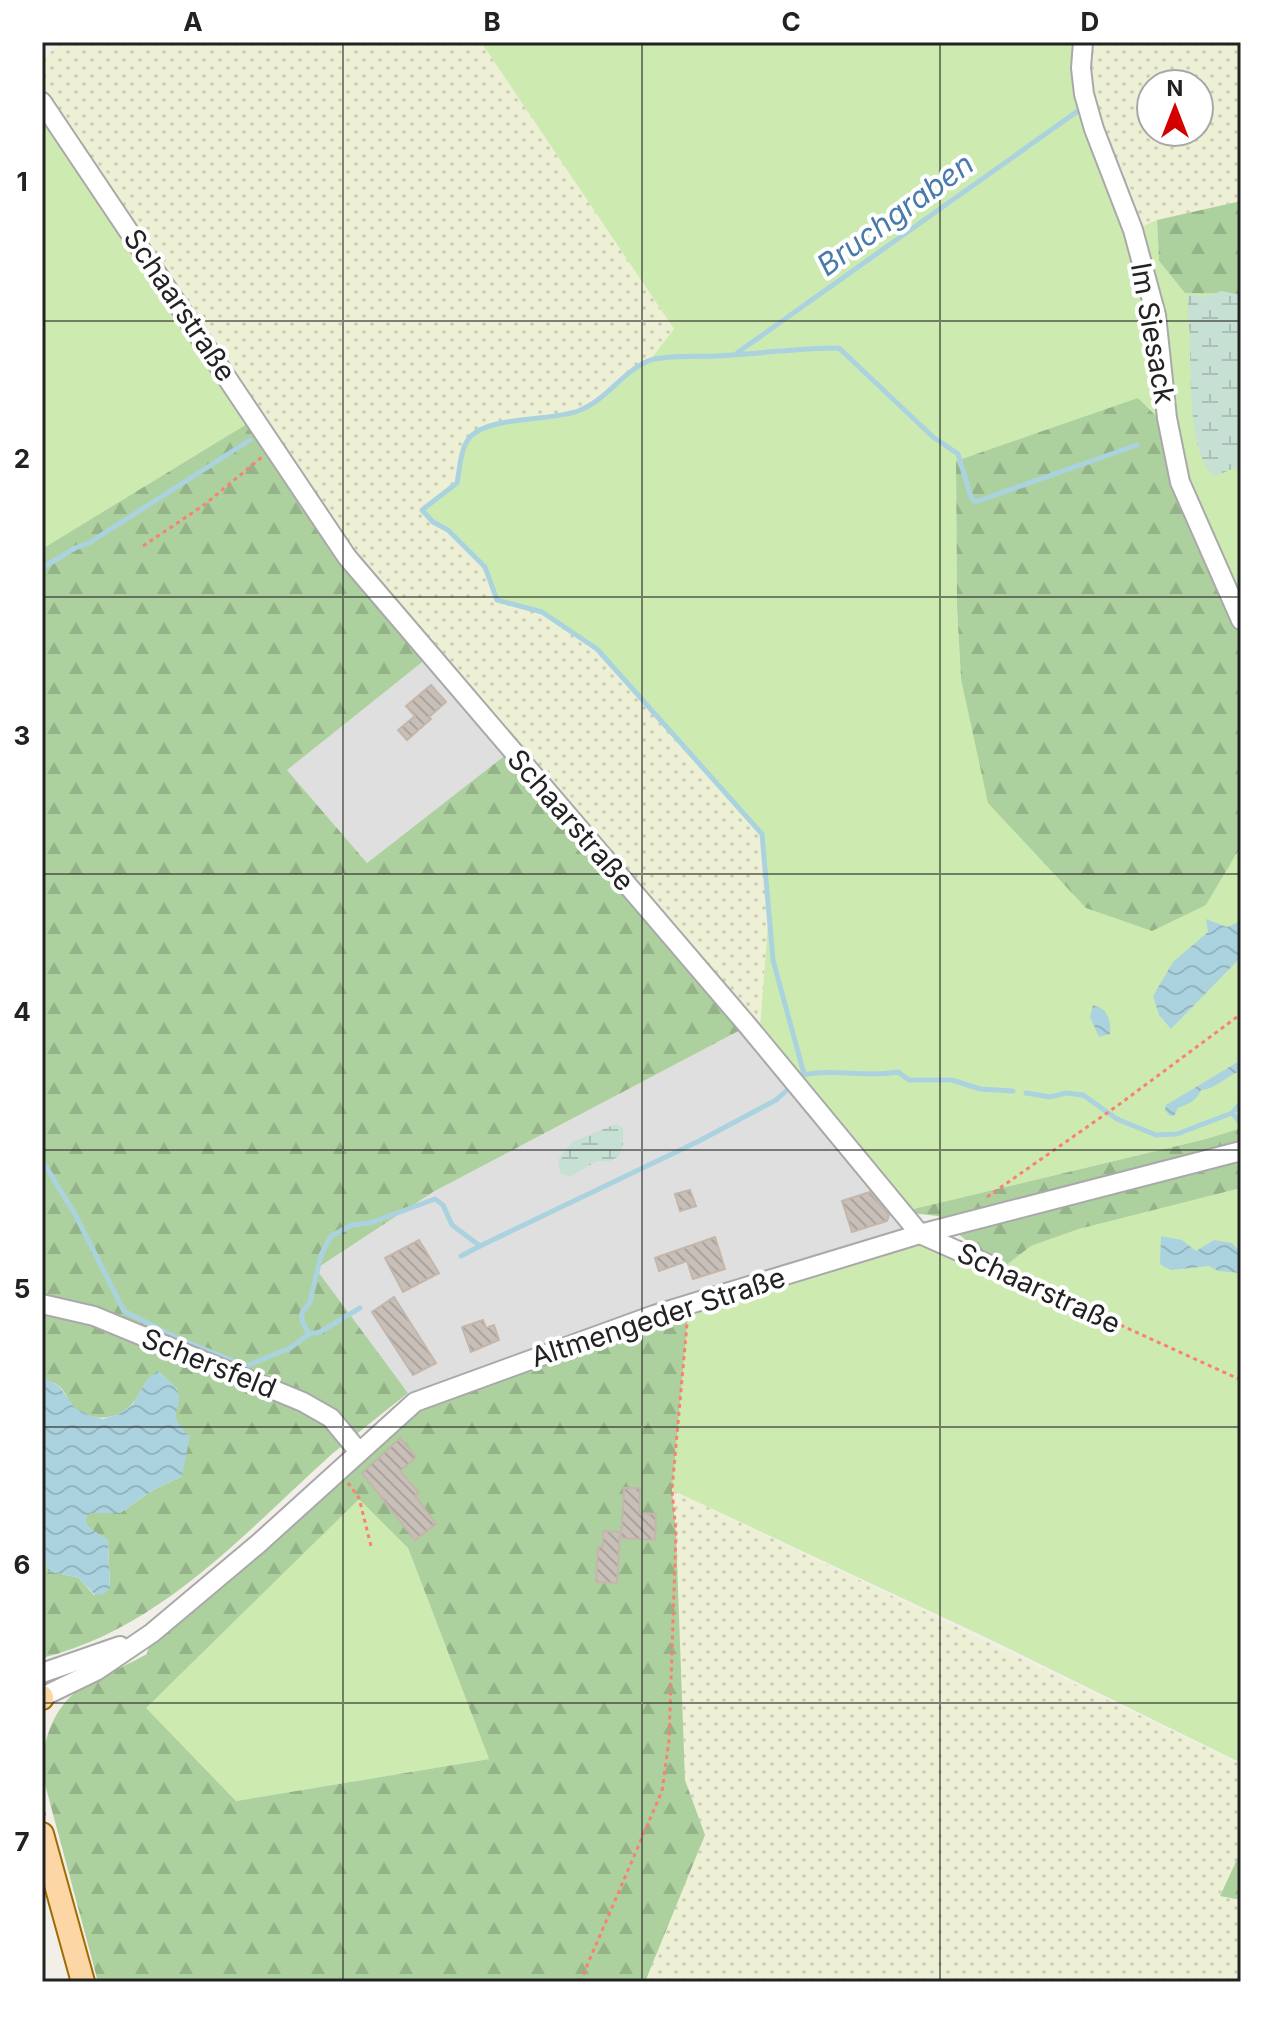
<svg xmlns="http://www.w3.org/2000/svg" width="1283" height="2024" font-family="Inter,sans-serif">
	<defs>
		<pattern id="farmland-dots" width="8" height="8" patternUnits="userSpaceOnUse" patternTransform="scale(2)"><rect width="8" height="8" fill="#eef0d5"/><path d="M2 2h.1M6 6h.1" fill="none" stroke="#ccceb7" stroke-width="1.8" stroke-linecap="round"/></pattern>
		<pattern id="forest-firs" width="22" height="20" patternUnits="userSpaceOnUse" patternTransform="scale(2)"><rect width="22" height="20" fill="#add19e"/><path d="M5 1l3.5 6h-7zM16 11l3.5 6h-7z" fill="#95b388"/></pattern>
		<pattern id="wetland-marsh" width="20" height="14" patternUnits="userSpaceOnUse" patternTransform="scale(2)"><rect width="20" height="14" fill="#c6e0d4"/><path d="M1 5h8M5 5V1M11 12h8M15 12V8" fill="none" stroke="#aac0b6"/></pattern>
		<pattern id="water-waves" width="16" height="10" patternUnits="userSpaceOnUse" patternTransform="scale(2)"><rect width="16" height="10" fill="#aad3df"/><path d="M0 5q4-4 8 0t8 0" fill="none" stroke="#92b5bf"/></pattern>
		<pattern id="building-back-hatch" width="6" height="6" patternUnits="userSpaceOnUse" patternTransform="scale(2)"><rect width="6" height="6" fill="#c7bfb8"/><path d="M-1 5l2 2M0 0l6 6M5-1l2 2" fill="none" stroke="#aba49e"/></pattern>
	</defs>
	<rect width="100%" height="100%" fill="#f2efe9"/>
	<g fill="#e0dfdf">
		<path d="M431,655L512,750L367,863L286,769Z"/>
		<path d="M748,1026L920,1234L415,1402L315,1270L433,1192Z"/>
	</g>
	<g fill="url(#farmland-dots)" fill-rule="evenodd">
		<path d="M63,42H481L674,329L650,360L582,409L558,417L525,419L463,453L457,483L433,522L448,530L485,567L497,600L542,612L597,649L762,834L769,911L759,1040L347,557L42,102V59Z"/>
		<path d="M1083,42H1241V201L1157,220L1133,230L1094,129ZM1151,84H1199V132H1151Z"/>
		<path d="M672,1490L1241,1764V1853L1220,1895L1241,1900V1982H644L705,1835L685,1780L676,1532Z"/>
	</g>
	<g fill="#cdebb0">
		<path d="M481,42H1083L1081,68L1134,230L1157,220L1159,261L1185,293L1241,294V620L1138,399L956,461L957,607L961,679L1206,905L1241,846V1128L1206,1139L901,1212L759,1040L769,911L762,834L597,649L542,612L497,600C486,572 473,547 446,529C437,523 430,518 422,510L457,483L463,453L471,436L488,428L525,419L558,417L583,409L650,360L674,329Z"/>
		<path d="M42,102L255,419L42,549Z"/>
		<path d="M1241,1188V1763L987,1638L672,1490L689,1304L920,1234L1000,1270L1031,1246L1079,1229Z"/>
		<path d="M359,1498L408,1548L489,1759L236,1801L145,1708Z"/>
	</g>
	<g fill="url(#forest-firs)" fill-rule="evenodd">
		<path d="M1241,201V294L1185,293L1159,261L1157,220Z"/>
		<path d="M1138,398L1169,429L1241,620V846L1206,905L1152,931L1086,908L988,803L961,679L957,607L956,461Z"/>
		<path d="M255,419L431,655L287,770L367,863L512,750L748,1026L433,1192L316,1269L408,1393C383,1413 357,1433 332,1454C244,1533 162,1628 42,1658V1545L48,1571L79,1578L94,1595L110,1587L108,1541L87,1526L85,1518L90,1513H120L153,1490L182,1476L178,1426L174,1413L178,1401L177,1389L159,1372C138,1385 145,1391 131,1405C116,1421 90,1422 74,1407C68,1401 65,1391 59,1386C54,1382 47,1382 42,1377V549Z"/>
		<path d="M1241,1128V1188L1079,1229L1031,1246L1000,1270L938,1216L901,1212L1206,1139Z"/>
		<path d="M689,1304L672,1490L676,1532L685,1780L705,1835L645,1982H98L42,1773C42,1746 50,1717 70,1697C83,1685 129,1664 147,1654L152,1633L402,1413ZM359,1499L408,1548L489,1759L236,1801L146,1708Z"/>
		<path d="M1241,1851V1900L1220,1896Z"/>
	</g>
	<g fill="url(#wetland-marsh)">
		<path d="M1221,291L1241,295V469L1234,468L1214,477C1188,452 1191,378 1190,344C1190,327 1187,311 1188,294L1205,297Z"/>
		<path d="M616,1124L623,1128V1145L619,1156L610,1161H597L570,1177L560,1173L558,1160L572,1142Z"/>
	</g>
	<g fill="url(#water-waves)">
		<path d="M1206,919L1227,927L1241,921V957L1171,1029L1159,1015L1153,996L1173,962L1208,932Z"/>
		<path d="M1093,1005C1108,1010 1111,1019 1110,1034L1099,1037L1090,1017Z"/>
		<path d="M1241,1060V1071C1225,1076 1217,1089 1201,1090C1196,1101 1189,1104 1178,1108L1174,1116H1170L1165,1110L1166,1105Z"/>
		<path d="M1161,1236L1182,1240L1196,1251L1214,1240L1232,1243L1241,1253V1273L1218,1271L1209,1266L1171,1270L1160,1264Z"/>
		<path d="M158,1371C163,1377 174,1384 177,1390C186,1409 162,1412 190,1436L182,1476L153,1490L120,1513H91L85,1518L88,1526L108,1541L110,1588L104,1594L95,1595L79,1578L48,1571L42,1545V1377L59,1386L74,1407L88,1415L103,1419L119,1414L133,1404L148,1378Z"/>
	</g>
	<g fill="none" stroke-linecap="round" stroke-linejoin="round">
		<g stroke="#aad3df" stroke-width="5">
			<path d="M737,353L1082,108"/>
			<path d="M42,568L75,548L89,543L250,440"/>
			<path d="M804,1074L773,960L762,834L597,649L542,612L497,600L485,567L448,530L433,522L422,510L457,483C460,469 460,447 471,436C492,416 551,421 578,411C606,401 622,372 648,361C664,355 698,357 716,356C757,354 797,348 839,348L933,437L958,454L971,497L975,502L1137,445"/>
			<path d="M803,1075C834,1068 867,1078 898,1072L909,1080H952L980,1089L1013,1091"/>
			<path d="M1026,1093L1050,1097L1066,1093L1083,1095L1117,1119L1156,1135L1177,1134L1232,1113L1241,1103"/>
			<path d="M1232,1113L1241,1123"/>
			<path d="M42,1160L76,1216L124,1311L177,1338L246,1366L290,1348L309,1334L302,1321V1313L310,1302L321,1255L331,1236L352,1225L370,1223L435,1199L443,1205L452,1225L480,1246L699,1141L776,1100L786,1091"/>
			<path d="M461,1256L480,1246"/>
			<path d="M309,1334L320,1332L360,1308"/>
		</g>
	</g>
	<g fill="url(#building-back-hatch)" stroke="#c4b6ab" stroke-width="2">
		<path d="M431,685L446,702L429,717L431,719L407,740L398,730L415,716L406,706Z"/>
		<path d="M690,1190L696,1206L680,1211L675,1194Z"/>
		<path d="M870,1192L889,1215L887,1221L852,1232L842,1201Z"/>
		<path d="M715,1237L725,1269L693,1279L687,1261L659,1271L655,1258Z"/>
		<path d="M419,1240L439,1273L403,1292L385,1258Z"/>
		<path d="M394,1297L436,1363L413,1375L372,1312Z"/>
		<path d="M483,1320L486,1328L494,1325L499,1340L471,1352L462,1327Z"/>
		<path d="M400,1438L416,1457L400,1471L419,1493L415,1496L436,1524L415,1540L362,1473Z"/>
		<path d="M624,1488H640L639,1513L656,1514L655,1540L621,1538Z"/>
		<path d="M603,1531L620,1532L617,1583L596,1582L598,1547H603Z"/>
	</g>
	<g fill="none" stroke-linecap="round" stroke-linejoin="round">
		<defs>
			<g id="minor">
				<path d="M1083,42L1081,68L1084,94L1094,129L1133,230L1156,315L1167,418L1180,482L1241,620"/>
				<path d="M42,102L347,557L748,1026L920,1234L990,1265"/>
				<path d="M42,1304L94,1316L303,1402L331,1418L359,1452"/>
				<path d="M42,1673L120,1646"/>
				<path d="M42,1697L96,1671L152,1633L258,1544L415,1402L654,1315L920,1234L1241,1151"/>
			</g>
			<g id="major">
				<path d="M42,1698V1697"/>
				<path d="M42,1834L83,1982"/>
			</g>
		</defs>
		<use href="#minor" stroke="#a9a9a9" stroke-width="22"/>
		<use href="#major" stroke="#a06b00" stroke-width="26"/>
		<g stroke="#fa8072" stroke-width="3" stroke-dasharray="4 4" stroke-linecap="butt">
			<path d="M143,546L204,505L262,457"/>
			<path d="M987,1197L1117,1106L1241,1014"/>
			<path d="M1004,1272L1241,1380"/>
			<path d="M348,1483L359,1498L371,1546"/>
			<path d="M42,1804L45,1816"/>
			<path d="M580,1982L662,1791L669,1740L676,1532L672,1490L687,1324"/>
		</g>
		<use href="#minor" stroke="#fff" stroke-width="18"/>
		<use href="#major" stroke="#fcd6a4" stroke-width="22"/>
	</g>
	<path fill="none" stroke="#222" stroke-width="2" stroke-opacity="0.55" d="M343,42V1982M642,42V1982M940,42V1982M42,321H1241M42,597H1241M42,874H1241M42,1150H1241M42,1427H1241M42,1703H1241"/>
	<g text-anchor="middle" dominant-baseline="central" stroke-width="8" stroke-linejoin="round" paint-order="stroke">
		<g font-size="28" fill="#222" stroke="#fff">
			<text transform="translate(180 305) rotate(56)">Schaarstraße</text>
			<text transform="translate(1153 333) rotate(80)">Im Siesack</text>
			<text transform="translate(571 820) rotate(49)">Schaarstraße</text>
			<text transform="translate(1039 1288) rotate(25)">Schaarstraße</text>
			<text transform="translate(658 1317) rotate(-18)">Altmengeder Straße</text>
			<text transform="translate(209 1363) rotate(22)">Schersfeld</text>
		</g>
		<g font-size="30" font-style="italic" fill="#4a7aab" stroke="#fff">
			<text transform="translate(895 214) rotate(-36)">Bruchgraben</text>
		</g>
	</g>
	<rect width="1283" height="2024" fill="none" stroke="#ffffff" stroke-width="88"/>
	<g transform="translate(1175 108)"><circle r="38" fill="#ffffff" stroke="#a7a7a7" stroke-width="2"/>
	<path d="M0-6L14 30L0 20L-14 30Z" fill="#d40000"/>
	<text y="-12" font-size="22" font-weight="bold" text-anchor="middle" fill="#222222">N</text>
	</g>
	<rect x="44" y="44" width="1195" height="1936" fill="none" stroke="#222" stroke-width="3"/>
	<g font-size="26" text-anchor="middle" font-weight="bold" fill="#222">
		<text x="193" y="31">A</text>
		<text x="492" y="31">B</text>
		<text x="791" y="31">C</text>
		<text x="1090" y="31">D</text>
		<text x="22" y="191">1</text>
		<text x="22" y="468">2</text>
		<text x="22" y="745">3</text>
		<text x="22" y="1021">4</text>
		<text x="22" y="1298">5</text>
		<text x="22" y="1574">6</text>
		<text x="22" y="1851">7</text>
	</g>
</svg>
